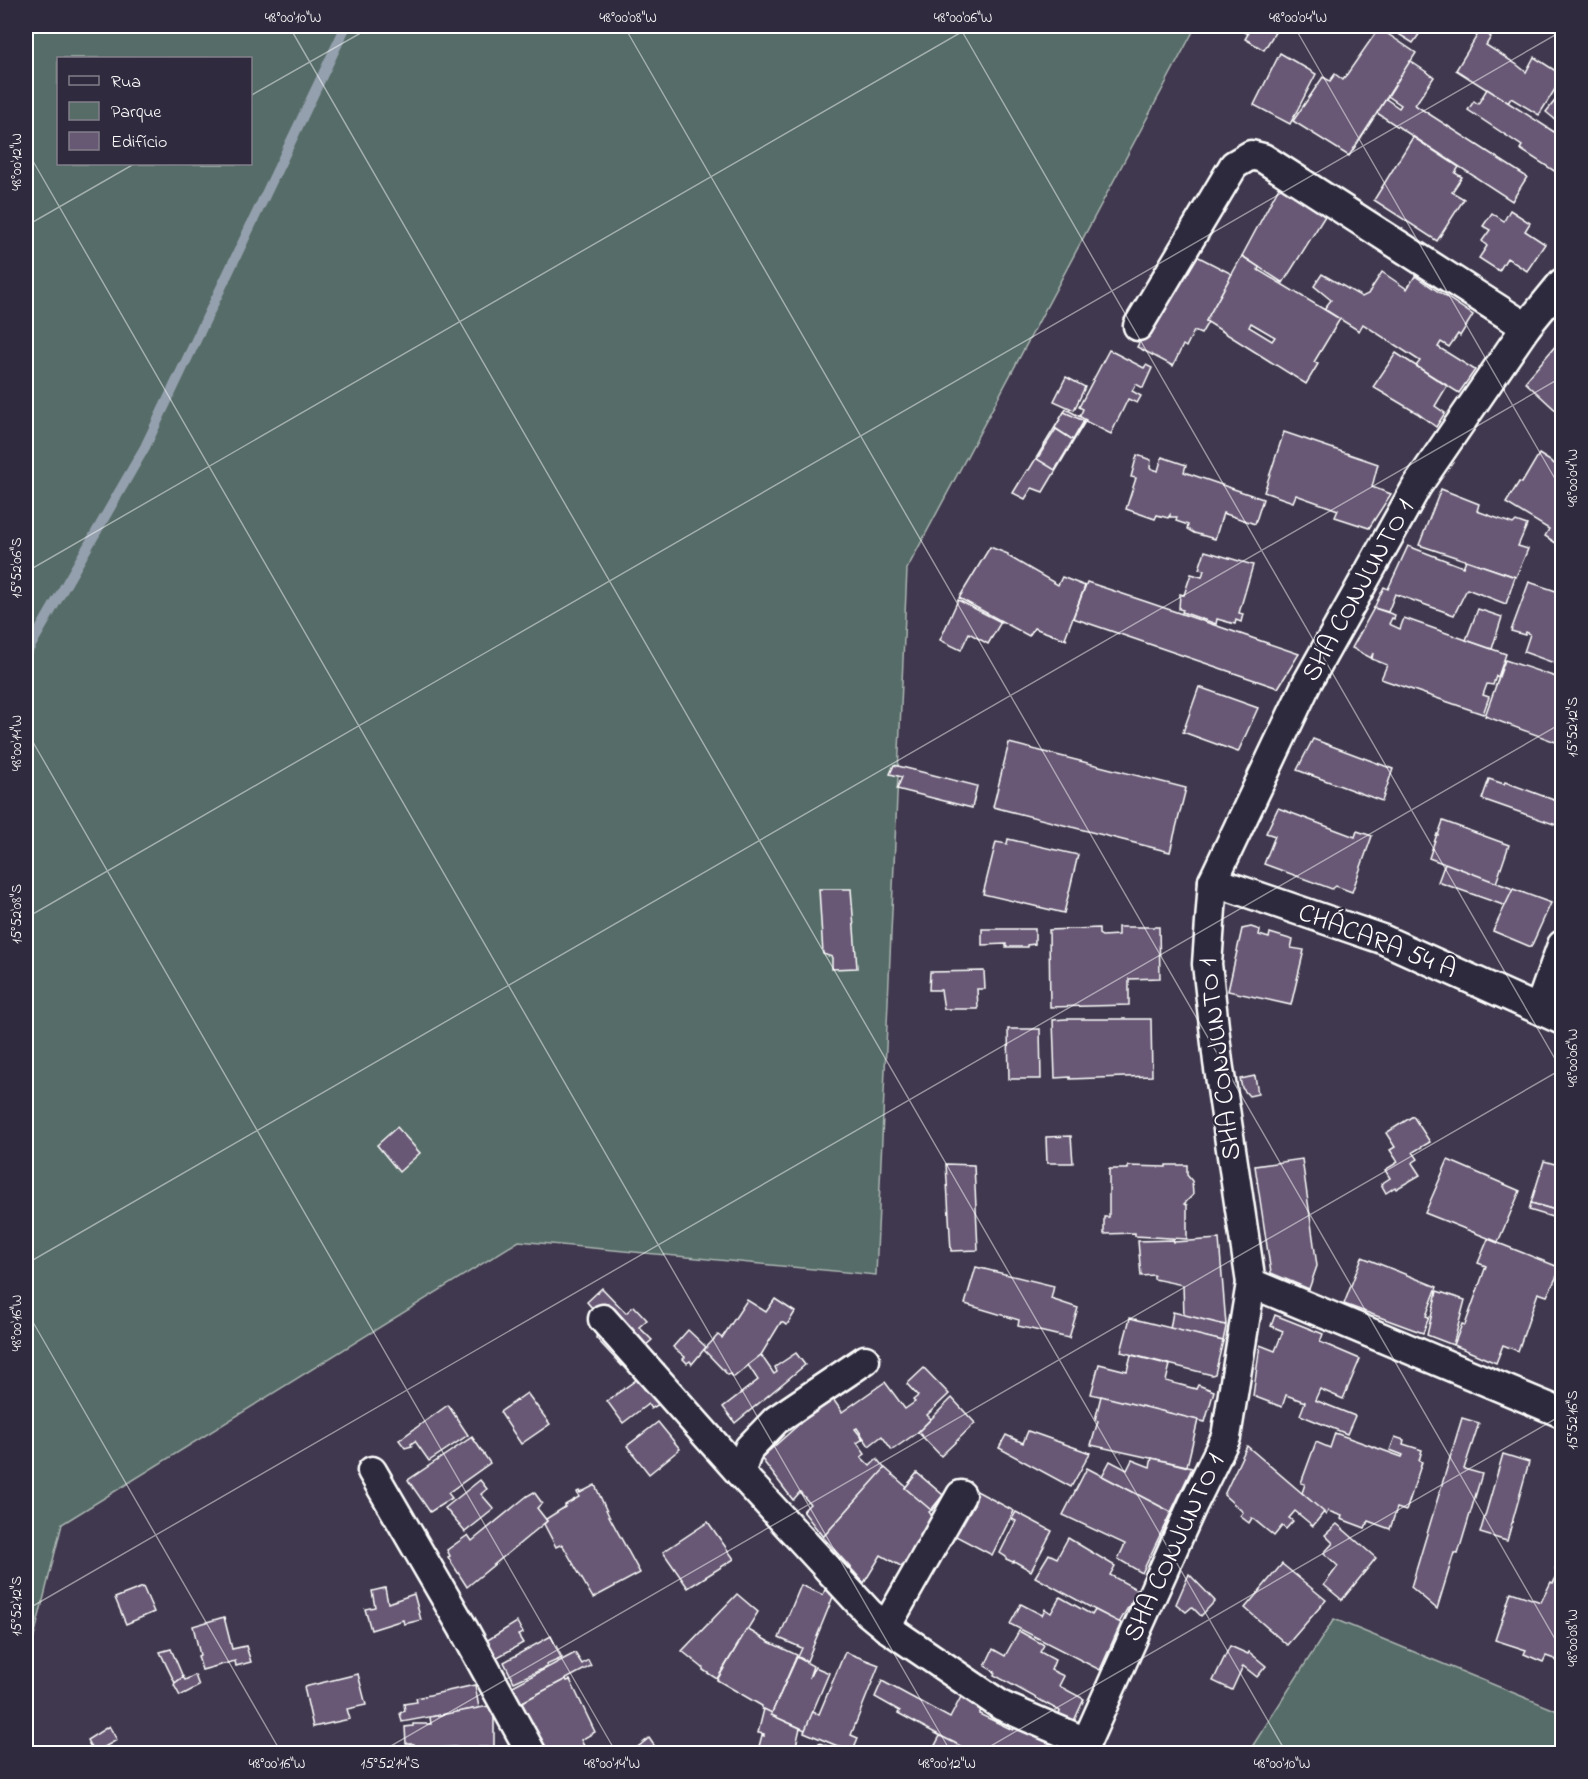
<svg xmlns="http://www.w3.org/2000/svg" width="1588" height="1779" font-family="'Indie Flower',sans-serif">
	<rect width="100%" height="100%" fill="#40384e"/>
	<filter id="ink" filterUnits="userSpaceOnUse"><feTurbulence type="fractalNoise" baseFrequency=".0167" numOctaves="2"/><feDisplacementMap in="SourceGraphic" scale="12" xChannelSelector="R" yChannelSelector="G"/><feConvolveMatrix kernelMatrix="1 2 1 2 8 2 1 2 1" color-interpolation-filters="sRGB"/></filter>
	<g filter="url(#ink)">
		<g fill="#576c67" stroke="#abb6b3" stroke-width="1.5" fill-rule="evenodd">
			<path d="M26,26H1196L907,569L876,1275L519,1241L62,1524L26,1669ZM58,58H250V164H58Z"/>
			<path d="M1334,1619L1560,1712L1562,1709V1753H1248Z"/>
		</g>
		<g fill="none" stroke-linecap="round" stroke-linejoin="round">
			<path stroke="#94a0ae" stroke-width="10" d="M26,654L145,447L346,26"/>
		</g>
		<g fill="#675974" stroke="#fff" stroke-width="1.5" fill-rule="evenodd">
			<path d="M1233,26H1279L1264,50L1245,39L1248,34Z"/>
			<path d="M1394,26H1425L1413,43L1392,30Z"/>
			<path d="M1379,28L1416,53L1349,156L1293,121L1323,77L1330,81L1335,74L1343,80Z"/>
			<path d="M1481,29L1491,37L1486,45L1516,64L1526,72L1534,57L1562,75V78L1539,115L1511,98L1508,103L1456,70Z"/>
			<path d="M1280,53L1316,74L1290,124L1254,105Z"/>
			<path d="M1410,61L1434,77L1415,105L1527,177L1512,201L1377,113L1386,99L1399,108L1401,105L1388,96Z"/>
			<path d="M1487,89L1562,137V176L1520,149L1522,146L1468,110L1474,101L1478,104Z"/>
			<path d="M1562,92V125L1546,112Z"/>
			<path d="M1413,137L1459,167L1455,173L1462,177L1452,192L1464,199L1437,241L1374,200Z"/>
			<path d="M1280,185L1325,216L1283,283L1242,256Z"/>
			<path d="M1510,210L1530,223L1525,231L1545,244L1527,271L1507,258L1499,271L1479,258L1487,246L1482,241L1490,230L1483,226L1492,213L1504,221Z"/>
			<path d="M1187,251L1232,274L1206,321L1208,322L1201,334L1194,331L1186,347L1183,345L1173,366L1137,347Z"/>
			<path d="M1242,256L1259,267L1258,270L1340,319L1314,362L1318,364L1306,384L1206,321ZM1251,323L1275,337L1272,341L1249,327Z"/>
			<path d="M1382,272L1407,289L1415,276L1473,315L1460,336L1458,334L1449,347L1441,342L1438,347L1475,370L1459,393L1416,366L1420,361L1363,324L1359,331L1324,309L1331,300L1314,286L1322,274L1362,297L1368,294Z"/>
			<path d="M1562,338V416L1525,382Z"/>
			<path d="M1109,350L1144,368L1146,365L1152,368L1143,388L1136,384L1132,391L1141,396L1137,403L1128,399L1111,434L1079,418L1083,409L1079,407Z"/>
			<path d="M1396,353L1447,386L1435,406L1445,413L1436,427L1417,413L1373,387Z"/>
			<path d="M1066,377L1085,387L1074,410L1054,401Z"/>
			<path d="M1066,409L1086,420L1043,492L1032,488L1025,499L1013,493L1027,470H1029Z"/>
			<path d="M1064,412L1084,421L1073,440L1055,428Z"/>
			<path d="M1056,429L1073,440L1055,470L1037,459Z"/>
			<path d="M1284,432L1378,464L1372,487L1391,494L1369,528L1335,517L1338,510L1296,495L1293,502L1264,492Z"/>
			<path d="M1539,454L1561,468L1562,467V547L1545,536L1549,529L1506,503L1519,482L1522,483Z"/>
			<path d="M1137,455L1151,460L1150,468L1158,471L1162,457L1186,465L1184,472L1263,499L1255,524L1223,513L1215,539L1194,533L1187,529L1188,525L1176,521L1177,517H1170V515L1168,518L1157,515L1155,519L1126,509L1136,478L1131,477Z"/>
			<path d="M1441,489L1479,504L1477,511L1513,524L1516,521L1527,525L1518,546L1528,549L1516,577L1419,545Z"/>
			<path d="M1408,546L1463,567L1466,560L1515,577L1506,604L1467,589L1454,615L1395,594L1388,612L1374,608L1384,587L1388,589Z"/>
			<path d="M990,547L1008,554V556L1058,585L1062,577L1085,586L1065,638L1067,640L1034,628L1029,636L959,598Z"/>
			<path d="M1205,551L1253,565L1239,613L1243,614L1241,622L1236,620L1235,624L1217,619L1216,624L1182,612L1183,610L1179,609L1180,594L1184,595L1191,574L1202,577L1204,570L1199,569Z"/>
			<path d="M1087,582L1147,602L1299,654L1278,688L1073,618Z"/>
			<path d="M1529,582L1562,593V666L1524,652L1530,634L1526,632L1525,635L1511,631Z"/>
			<path d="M958,600L1001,622L988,644L969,633L961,650L940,640Z"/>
			<path d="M1374,608L1395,615L1394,619L1392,618L1389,624L1400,629L1404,618L1506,654L1498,677L1496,676L1493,685L1487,684L1483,695L1489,697L1483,714L1381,679L1387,665L1372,659L1373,653L1371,658L1352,648Z"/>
			<path d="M1478,609L1502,617L1492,649L1466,640Z"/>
			<path d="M1505,660L1562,679L1561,744L1485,716Z"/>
			<path d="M1199,687L1258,708L1238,752L1183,732Z"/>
			<path d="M1313,739L1393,769L1382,801L1297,770Z"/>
			<path d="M1009,743L1186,788L1170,852L993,807Z"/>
			<path d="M894,765L977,786L972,808L897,789L902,777L890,774Z"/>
			<path d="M1489,779L1504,784L1505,782L1562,803V827L1482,799Z"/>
			<path d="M1278,808L1355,837L1357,831L1372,836L1352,892L1336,886L1332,889L1264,864L1275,836L1266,833Z"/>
			<path d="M1443,821L1509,845L1496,883L1429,858L1437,834L1438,835Z"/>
			<path d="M1008,839L1078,855L1064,913L983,894L996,842L1007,844Z"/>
			<path d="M1445,863L1513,889L1506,906L1438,882Z"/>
			<path d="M819,889H851L857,968L832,969V957L823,954Z"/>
			<path d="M1513,889L1551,903L1531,947L1493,931Z"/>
			<path d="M1118,927H1159L1160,978L1129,979V1005L1050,1007L1049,930L1099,928V934L1102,936L1118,935Z"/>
			<path d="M1251,927L1260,930L1259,935L1269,938L1270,933L1293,940L1291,948L1304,950L1291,1005L1228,991L1242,929Z"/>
			<path d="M982,929H1035V944L1027,945V947H1006V944L982,945Z"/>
			<path d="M984,971L985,989H977L978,1009H944L941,990H929L930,972Z"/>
			<path d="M1066,1019H1151L1152,1076L1070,1079V1077L1055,1078L1053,1020Z"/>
			<path d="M1008,1029H1040L1041,1079H1009Z"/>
			<path d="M1255,1076L1258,1094L1249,1096L1242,1088L1240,1079Z"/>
			<path d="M1413,1116L1430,1142L1413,1152L1418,1159L1412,1163L1420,1175L1396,1189L1395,1187L1386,1193L1381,1184L1390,1178L1385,1170L1398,1162L1390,1150L1395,1147L1386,1133Z"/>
			<path d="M397,1127L420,1153L399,1172L377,1145Z"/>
			<path d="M1071,1136L1073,1163H1047L1046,1137Z"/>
			<path d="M1302,1159L1317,1266L1309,1289L1271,1273L1255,1166Z"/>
			<path d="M1448,1160L1520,1191L1498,1242L1425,1213Z"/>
			<path d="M1544,1161L1562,1166V1212L1531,1203Z"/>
			<path d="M946,1164L974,1165L978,1250L951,1251Z"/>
			<path d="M1166,1165H1187V1175L1192,1181L1193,1195L1184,1204L1187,1205V1239L1135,1236V1233L1104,1234V1217H1109V1169H1128V1166L1166,1167Z"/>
			<path d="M1531,1203L1562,1212V1220L1529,1210Z"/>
			<path d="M1219,1239L1226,1325H1223L1184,1316L1183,1285L1154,1279V1275L1141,1276L1138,1241L1173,1240L1174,1242Z"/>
			<path d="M1488,1239L1561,1268L1547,1296L1538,1293L1518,1351L1503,1345L1496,1363L1454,1345L1462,1324L1465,1325L1486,1266L1478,1263Z"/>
			<path d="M1362,1257L1437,1287L1426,1316L1429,1317L1423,1333L1344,1304Z"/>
			<path d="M976,1267L1054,1286L1051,1299L1078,1308L1069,1338L1018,1326L1019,1320L965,1304Z"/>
			<path d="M602,1288L626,1313L634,1306L647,1320L639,1327L652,1340L645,1346L677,1393L651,1409L648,1404L623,1423L607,1401L636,1380L633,1376L637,1374L628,1361L622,1366L596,1338L597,1329L604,1322L587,1302Z"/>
			<path d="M1437,1291L1465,1300L1453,1345L1427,1335Z"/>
			<path d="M775,1299L795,1312L787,1325L781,1322L761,1355L734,1377L730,1374L728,1375L704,1350L718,1335L722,1338L747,1300L766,1312Z"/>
			<path d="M1173,1312L1225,1325L1226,1327L1223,1341L1170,1329Z"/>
			<path d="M1275,1315L1323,1334L1320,1342L1360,1359L1343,1399L1320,1389L1315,1400L1355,1416L1347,1434L1300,1415L1305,1402L1286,1395L1282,1407L1253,1396L1260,1345L1275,1351L1283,1331L1271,1326Z"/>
			<path d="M1130,1318L1223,1341L1215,1374L1212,1375L1121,1352Z"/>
			<path d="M688,1330L706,1347L692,1364L690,1361L687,1363L683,1359L685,1357L673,1347Z"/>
			<path d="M796,1353L805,1365L735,1423L723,1407L758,1380L748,1365L761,1355L774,1374L777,1372L775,1367Z"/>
			<path d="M1131,1355L1170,1365L1166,1381L1196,1389L1198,1385L1214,1391L1205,1422L1091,1394L1099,1364L1127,1371Z"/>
			<path d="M924,1368L949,1394L927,1415L931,1419L918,1432L892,1450L882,1436L869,1446L857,1428L855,1429L863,1439L857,1443L865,1454L861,1457L870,1466L877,1459L885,1469L823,1537L803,1511L810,1504L800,1492L793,1500L761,1458L831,1396L842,1412L885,1382L905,1409L915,1402L913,1400L918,1396L907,1384Z"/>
			<path d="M527,1393L550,1424L521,1444L500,1412Z"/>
			<path d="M1101,1396L1198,1420L1187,1466L1091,1445L1098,1421L1095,1420Z"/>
			<path d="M952,1398L975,1423L941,1456L918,1432Z"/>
			<path d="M448,1405L468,1435L429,1461L415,1441L411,1444L412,1446L405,1448L399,1440Z"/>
			<path d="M1462,1418L1479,1423L1464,1469L1482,1474L1458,1554L1454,1553L1437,1609L1411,1587Z"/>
			<path d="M658,1422L680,1449L649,1474L627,1446Z"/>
			<path d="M1028,1431L1090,1453L1071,1487L999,1448L1006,1435L1023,1443Z"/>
			<path d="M1335,1433L1402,1457L1403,1455L1390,1450L1395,1437L1404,1440L1403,1444L1422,1450L1419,1461L1422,1462L1406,1511L1397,1508L1390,1529L1368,1521L1365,1528L1341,1519L1342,1516L1328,1511L1326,1515L1302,1493L1305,1484L1301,1483L1316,1442L1330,1448Z"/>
			<path d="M472,1437L490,1463L448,1493L452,1498L430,1512L408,1480Z"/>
			<path d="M1247,1446L1324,1512L1313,1526L1295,1511L1289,1518L1293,1521L1286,1529L1282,1526L1274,1536L1252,1518L1249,1523L1240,1516L1243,1512L1224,1495Z"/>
			<path d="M1503,1454L1529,1462L1507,1541L1480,1533Z"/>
			<path d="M1152,1458L1192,1468L1171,1512L1102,1476L1110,1461L1127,1470L1132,1460L1150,1467Z"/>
			<path d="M885,1468L932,1510L929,1512L934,1518L906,1569L881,1555L864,1583L823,1537Z"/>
			<path d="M1087,1468L1171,1512L1142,1573L1118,1559L1125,1544L1063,1515Z"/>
			<path d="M917,1473L943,1495L932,1510L905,1488Z"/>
			<path d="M917,1473L943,1495L931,1510L905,1488Z"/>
			<path d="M480,1480L487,1489L481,1494L494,1509L465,1532L445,1508Z"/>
			<path d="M595,1485L609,1516L640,1573L593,1598L562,1544L556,1547L544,1524L547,1521L546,1519L565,1507V1505L579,1497L577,1492L579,1491L580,1493Z"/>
			<path d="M973,1489L1014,1511L992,1555L950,1533Z"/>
			<path d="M534,1492L542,1503L537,1508L547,1521L467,1587L448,1557L450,1556L447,1550L468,1535L472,1541L527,1496Z"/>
			<path d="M1016,1512L1052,1531L1031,1571L1014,1561L1013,1562L1006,1559V1557L1000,1553L1016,1521L1012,1519Z"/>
			<path d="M708,1522L734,1559L688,1588L663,1552Z"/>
			<path d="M1337,1524L1376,1558L1342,1600L1324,1585L1338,1566L1324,1553L1333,1543L1325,1535Z"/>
			<path d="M1068,1538L1115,1566L1110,1575L1138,1590L1119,1623L1035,1577L1049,1554L1057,1558Z"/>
			<path d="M1562,1546V1572L1555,1569Z"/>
			<path d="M1282,1564L1326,1600L1287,1645L1245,1608Z"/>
			<path d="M1189,1574L1215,1601L1201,1616L1192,1607L1186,1612L1176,1604Z"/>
			<path d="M1558,1574L1562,1576V1665L1556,1661L1557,1660L1546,1656L1543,1662L1524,1654L1526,1650L1495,1640L1511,1592L1541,1602L1551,1582L1553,1583Z"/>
			<path d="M827,1584L835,1592L807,1661L798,1657L802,1648L779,1638L801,1585L823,1595Z"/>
			<path d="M143,1587L154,1612L126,1624L115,1598Z"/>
			<path d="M385,1588L388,1603L414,1594L421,1620L404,1624L403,1620L371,1630L365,1609L375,1607L372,1591Z"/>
			<path d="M737,1594L758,1612L717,1679L703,1670V1668L682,1651Z"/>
			<path d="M1060,1597L1092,1615L1095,1610L1121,1623L1100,1670L1010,1624L1021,1604L1042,1615L1045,1609L1051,1613Z"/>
			<path d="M224,1617L232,1649L246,1646L251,1662L236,1666L235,1661L202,1670L198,1656L200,1655L193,1626Z"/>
			<path d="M517,1622L523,1633L518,1635L523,1643L494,1659L486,1641Z"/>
			<path d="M747,1629L769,1642L797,1655L772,1713L762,1709V1706L717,1680Z"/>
			<path d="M1019,1631L1044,1645L1040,1652L1055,1660L1051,1670L1064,1676L1059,1686L1084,1699L1073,1723L1058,1716L1060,1711L994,1675L995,1672L985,1666L993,1649L1005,1656Z"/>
			<path d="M551,1636L562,1658L546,1665L547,1667L514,1682L504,1662Z"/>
			<path d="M1230,1646L1248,1654L1249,1652L1266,1666L1257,1677L1243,1666L1232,1690L1213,1681Z"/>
			<path d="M171,1649L183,1677L175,1683L160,1652Z"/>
			<path d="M845,1652L879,1665L851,1735L858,1738L852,1752L804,1732L812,1712L819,1714Z"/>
			<path d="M575,1653L582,1664L588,1660L591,1666L515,1706L507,1689Z"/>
			<path d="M797,1657L813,1666L809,1678L815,1667L829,1673L805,1730L771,1715Z"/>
			<path d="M358,1674L366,1705L347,1709L350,1719L313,1727L304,1687Z"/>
			<path d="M195,1675L199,1686L180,1696L174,1685L175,1683L183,1677L185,1680Z"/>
			<path d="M566,1679L567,1681L570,1680L572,1684L595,1732L581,1740L588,1754H540L515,1706Z"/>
			<path d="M882,1681L950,1718L963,1693L983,1707L979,1714L1013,1730L1016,1726L1061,1748L1059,1754H974L898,1713L900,1711L875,1697Z"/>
			<path d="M475,1685L479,1708L402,1722L400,1713L405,1711L404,1704L417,1702L416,1698Z"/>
			<path d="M489,1706L494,1716V1747L415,1748L414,1744H406L405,1727L413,1726V1724H431L430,1717Z"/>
			<path d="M764,1709L772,1713L771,1715L800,1728L794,1754H757L762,1735L764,1736V1734L758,1733Z"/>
			<path d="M109,1726L117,1740L94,1753L87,1740Z"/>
			<path d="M940,1736L955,1743L974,1754L931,1753Z"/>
			<path d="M649,1738L660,1754H629Z"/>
			<path d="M819,1743L848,1754H816Z"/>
			<path d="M455,1747L456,1753L485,1752V1754H409V1750Z"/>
		</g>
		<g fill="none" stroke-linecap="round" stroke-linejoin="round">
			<defs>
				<g id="street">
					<path d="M1138,326L1234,165L1251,155L1263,158L1526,327"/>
					<path d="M1213,881L1382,939L1562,1020"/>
					<path d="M1539,1009L1562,945"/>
					<path d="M1251,1283L1562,1413"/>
					<path d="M603,1319L740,1473L869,1613L886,1627L1002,1706L1086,1742"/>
					<path d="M372,1471L463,1628L532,1754"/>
					<path d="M740,1473L749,1448L776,1420L865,1360"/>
					<path d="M886,1627L961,1495"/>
					<path d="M1081,1754L1193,1504L1226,1437L1251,1283L1218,1062L1207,964L1213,881L1307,683L1417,486L1526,327L1562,283"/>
				</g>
			</defs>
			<use href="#street" stroke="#fff" stroke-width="33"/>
			<use href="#street" stroke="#2f2a3d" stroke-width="28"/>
		</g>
	</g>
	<path fill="none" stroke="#fff" stroke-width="1.5" stroke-opacity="0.45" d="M289,26L1287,1754M624,26L1562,1651M959,26L1562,1071M1294,26L1562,491M250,96L373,26M26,149L952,1754M26,226L134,164M26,572L972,26M26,730L617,1754M26,918L1562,31M26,1264L1562,377M26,1310L282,1754M26,1610L1562,723M377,1754L1562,1069M977,1754L1562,1415"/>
	<g text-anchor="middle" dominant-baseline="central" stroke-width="4.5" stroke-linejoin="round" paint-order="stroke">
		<g font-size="27" fill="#fff" stroke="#2f2a3d">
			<text transform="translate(1359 591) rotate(-61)">SHA CONJUNTO 1</text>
			<text transform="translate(1377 942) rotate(21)">CHÁCARA 54 A</text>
			<text transform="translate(1221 1059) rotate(-97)">SHA CONJUNTO 1</text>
			<text transform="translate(1175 1548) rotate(-65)">SHA CONJUNTO 1</text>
		</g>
	</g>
	<rect width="1588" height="1779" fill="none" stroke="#2f2a3d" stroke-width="66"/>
	<rect x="57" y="57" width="195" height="108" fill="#2f2a3d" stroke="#827f8b" stroke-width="1.5"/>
	<rect x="69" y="76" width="30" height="9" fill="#2f2a3d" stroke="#827f8b" stroke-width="1.5"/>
	<text x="111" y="87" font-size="18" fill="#ffffff">Rua</text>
	<rect x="69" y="102" width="30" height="18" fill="#576c67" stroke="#827f8b" stroke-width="1.5"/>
	<text x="111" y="117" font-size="18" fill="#ffffff">Parque</text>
	<rect x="69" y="132" width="30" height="18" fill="#675974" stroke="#827f8b" stroke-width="1.5"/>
	<text x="111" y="147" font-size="18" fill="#ffffff">Edifício</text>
	<rect x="33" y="33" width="1522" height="1713" fill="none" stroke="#fff" stroke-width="2"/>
	<g font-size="15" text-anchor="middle" fill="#fff">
		<text x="293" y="22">48°00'10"W</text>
		<text x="628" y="22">48°00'08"W</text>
		<text x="963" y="22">48°00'06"W</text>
		<text x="1298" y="22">48°00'04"W</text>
		<text transform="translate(16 162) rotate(-90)" y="5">48°00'12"W</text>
		<text transform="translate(1572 478) rotate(-90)" y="5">48°00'04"W</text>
		<text transform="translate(16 568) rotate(-90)" y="5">15°52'06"S</text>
		<text transform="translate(1572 727) rotate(-90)" y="5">15°52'12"S</text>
		<text transform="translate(16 743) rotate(-90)" y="5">48°00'14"W</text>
		<text transform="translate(16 914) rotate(-90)" y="5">15°52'08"S</text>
		<text transform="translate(1572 1058) rotate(-90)" y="5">48°00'06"W</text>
		<text transform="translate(16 1323) rotate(-90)" y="5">48°00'16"W</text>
		<text transform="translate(1572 1420) rotate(-90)" y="5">15°52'16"S</text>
		<text transform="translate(16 1606) rotate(-90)" y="5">15°52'12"S</text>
		<text transform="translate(1572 1638) rotate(-90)" y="5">48°00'08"W</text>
		<text x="277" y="1768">48°00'16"W</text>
		<text x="390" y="1768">15°52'14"S</text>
		<text x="612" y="1768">48°00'14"W</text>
		<text x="947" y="1768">48°00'12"W</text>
		<text x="1282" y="1768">48°00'10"W</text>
	</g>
</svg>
